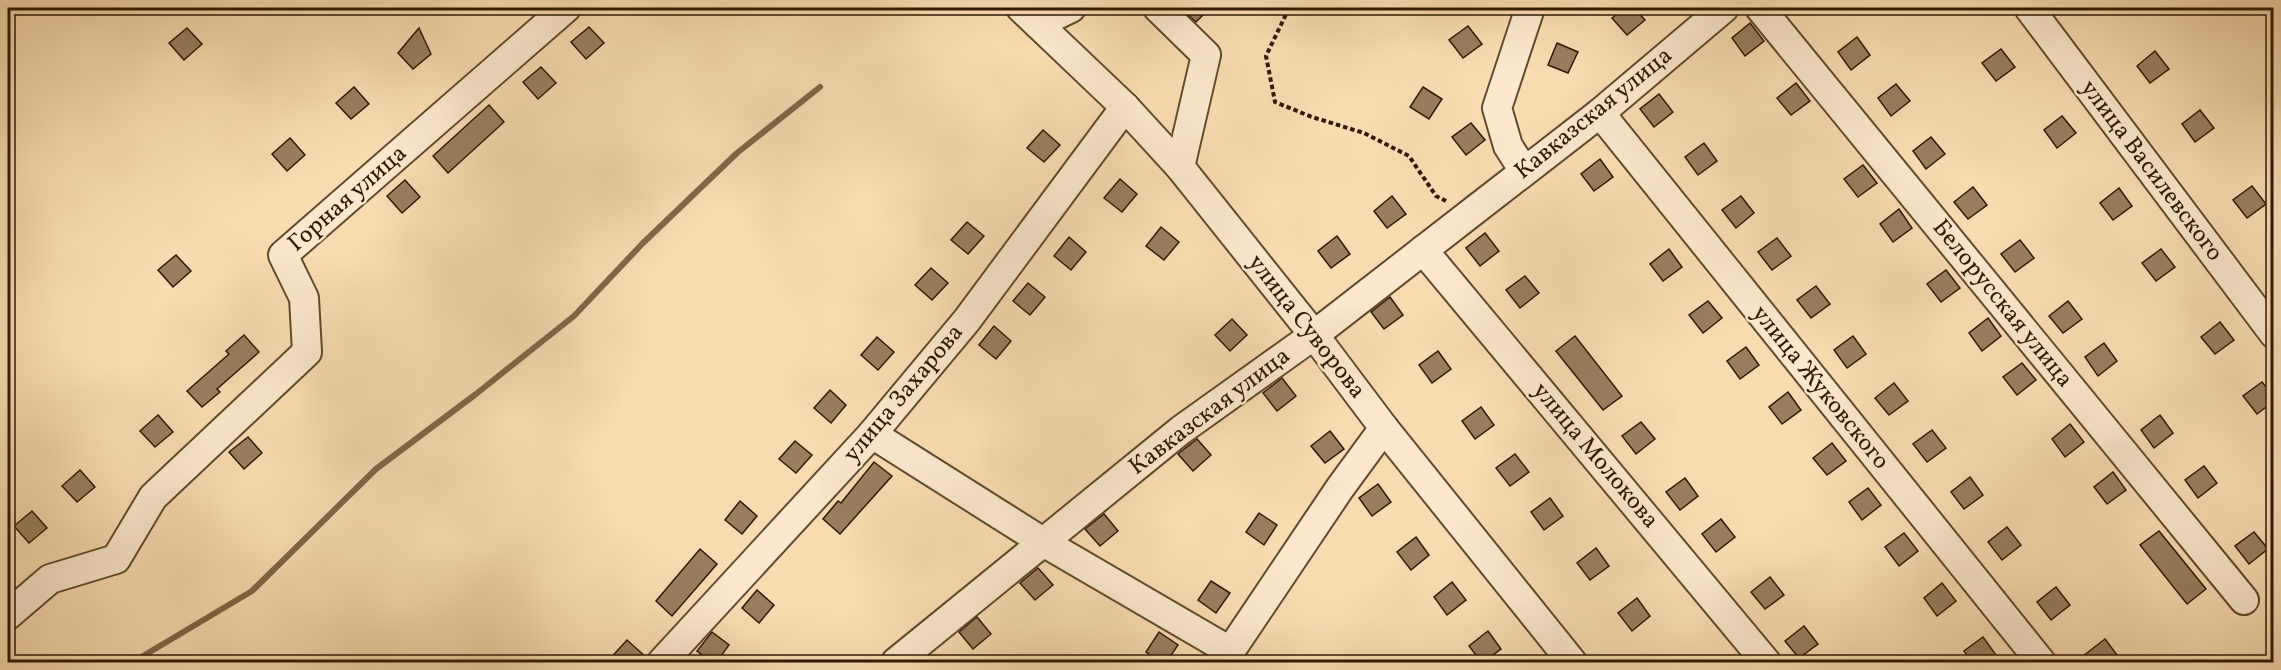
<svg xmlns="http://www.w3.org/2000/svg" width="2281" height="670" font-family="Vollkorn,serif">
	<rect width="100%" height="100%" fill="#f9dbb2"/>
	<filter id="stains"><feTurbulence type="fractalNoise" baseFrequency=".00333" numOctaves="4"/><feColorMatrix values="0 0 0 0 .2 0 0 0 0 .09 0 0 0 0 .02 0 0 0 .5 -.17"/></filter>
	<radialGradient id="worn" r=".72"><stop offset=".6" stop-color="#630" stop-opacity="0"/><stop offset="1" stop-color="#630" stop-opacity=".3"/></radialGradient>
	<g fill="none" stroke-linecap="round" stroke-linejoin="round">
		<path stroke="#806648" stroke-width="6" d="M133,662L252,591L376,469L476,394L574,316L643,243L737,153L820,87"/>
	</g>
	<g fill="#997e5e" stroke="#301903" stroke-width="1.5">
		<path d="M1181,8H1210L1196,22Z"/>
		<path d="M1625,8H1634L1645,20L1627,35L1612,18Z"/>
		<path d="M1750,23L1764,41L1745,56L1732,38Z"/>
		<path d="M1468,26L1482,44L1463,58L1449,40Z"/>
		<path d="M589,27L604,43L586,59L571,42Z"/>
		<path d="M187,28L202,44L184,60L169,43Z"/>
		<path d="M419,28L431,54L413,69L398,53Z"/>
		<path d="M1857,37L1870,55L1851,70L1838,52Z"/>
		<path d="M1557,43L1578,52L1568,73L1548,65Z"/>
		<path d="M2001,49L2015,67L1996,81L1982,63Z"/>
		<path d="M2155,51L2169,69L2150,83L2137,66Z"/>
		<path d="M541,67L556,83L538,99L523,82Z"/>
		<path d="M1796,83L1810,101L1791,115L1777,98Z"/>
		<path d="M1896,84L1910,101L1891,116L1878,98Z"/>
		<path d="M354,87L369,104L351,119L336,103Z"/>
		<path d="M1423,87L1442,99L1429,119L1410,107Z"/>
		<path d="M1659,94L1673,112L1654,127L1640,109Z"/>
		<path d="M489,105L504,122L448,173L433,156Z"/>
		<path d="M2200,110L2214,128L2195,142L2182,124Z"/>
		<path d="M2062,116L2076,133L2057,148L2044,130Z"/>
		<path d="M1471,123L1485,140L1466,155L1452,137Z"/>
		<path d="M1043,130L1060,145L1044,162L1027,148Z"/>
		<path d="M1931,137L1945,154L1926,169L1913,151Z"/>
		<path d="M290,138L305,155L287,171L272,154Z"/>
		<path d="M1704,143L1717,161L1698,175L1685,157Z"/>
		<path d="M1600,159L1613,177L1594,191L1581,174Z"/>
		<path d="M1863,165L1877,183L1858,197L1844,179Z"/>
		<path d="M1120,179L1137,194L1122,212L1104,198Z"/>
		<path d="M405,180L420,197L402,213L387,196Z"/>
		<path d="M2252,186L2266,204L2247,218L2233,200Z"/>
		<path d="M1973,187L1987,205L1968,219L1954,202Z"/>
		<path d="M2119,188L2132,206L2113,220L2100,203Z"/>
		<path d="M1392,196L1406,214L1387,228L1374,211Z"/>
		<path d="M1741,196L1754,213L1736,228L1722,210Z"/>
		<path d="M1899,209L1912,228L1893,242L1880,224Z"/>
		<path d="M967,222L984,236L968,254L951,240Z"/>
		<path d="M1161,227L1179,242L1164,260L1146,246Z"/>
		<path d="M1485,233L1499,251L1480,266L1466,248Z"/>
		<path d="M1337,236L1350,254L1331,268L1318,251Z"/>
		<path d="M1069,237L1086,252L1071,270L1054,256Z"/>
		<path d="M1777,238L1791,256L1772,270L1758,252Z"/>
		<path d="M2020,240L2034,258L2015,272L2001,254Z"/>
		<path d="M1669,249L1682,267L1663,281L1650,264Z"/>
		<path d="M2161,249L2175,267L2156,281L2142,263Z"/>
		<path d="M176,255L191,271L173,287L158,270Z"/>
		<path d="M931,268L948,283L932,300L915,285Z"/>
		<path d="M1946,270L1960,288L1941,302L1927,284Z"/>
		<path d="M1525,276L1539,293L1520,308L1506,290Z"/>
		<path d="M1028,283L1045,297L1030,315L1013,301Z"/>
		<path d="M1816,286L1830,304L1811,318L1797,300Z"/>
		<path d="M1390,297L1403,315L1384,329L1371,312Z"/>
		<path d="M1708,301L1722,318L1703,333L1689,315Z"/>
		<path d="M2068,301L2082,319L2063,333L2049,316Z"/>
		<path d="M1988,318L2001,336L1982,351L1969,333Z"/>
		<path d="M1232,319L1247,335L1230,351L1215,335Z"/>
		<path d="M2220,322L2234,340L2215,354L2201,337Z"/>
		<path d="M994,326L1011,341L996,359L979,345Z"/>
		<path d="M244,335L259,352L217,389L220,392L202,407L187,391L229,354L226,351Z"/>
		<path d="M1575,336L1622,396L1603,410L1556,351Z"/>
		<path d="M1853,336L1866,354L1847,368L1834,350Z"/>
		<path d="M877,337L894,352L878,370L861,355Z"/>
		<path d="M2104,343L2117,361L2098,376L2085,357Z"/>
		<path d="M1746,347L1759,365L1740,379L1727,361Z"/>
		<path d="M1438,351L1451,369L1432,383L1419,365Z"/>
		<path d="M2022,363L2036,380L2017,395L2003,377Z"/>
		<path d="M1282,378L1296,396L1277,411L1263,393Z"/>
		<path d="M2262,382L2274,397V401L2257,414L2243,396Z"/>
		<path d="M1894,383L1908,401L1889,415L1875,398Z"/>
		<path d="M830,390L846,405L831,423L814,408Z"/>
		<path d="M1788,392L1801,410L1782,424L1769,407Z"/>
		<path d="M1481,407L1494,425L1475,439L1462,421Z"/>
		<path d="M158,415L173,432L155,447L140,431Z"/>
		<path d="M2160,415L2173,433L2154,448L2141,430Z"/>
		<path d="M1641,422L1655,439L1636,454L1622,436Z"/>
		<path d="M2070,424L2084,442L2065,457L2052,439Z"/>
		<path d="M1932,430L1946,448L1927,462L1913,444Z"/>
		<path d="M1330,431L1344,449L1325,463L1311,446Z"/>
		<path d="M248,437L262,453L244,469L229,452Z"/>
		<path d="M1197,439L1211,455L1193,471L1178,454Z"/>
		<path d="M795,441L812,455L796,473L779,459Z"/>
		<path d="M1832,443L1846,461L1827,475L1813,458Z"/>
		<path d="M1515,454L1529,472L1510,486L1496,468Z"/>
		<path d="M874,462L892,476L840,534L823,519L838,501L841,503Z"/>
		<path d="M2204,466L2217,483L2198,498L2185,480Z"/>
		<path d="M80,470L95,487L77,502L62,486Z"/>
		<path d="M2113,472L2126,490L2107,504L2094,487Z"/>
		<path d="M1970,477L1983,495L1964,509L1951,492Z"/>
		<path d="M1685,478L1698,496L1680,510L1666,492Z"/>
		<path d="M1378,484L1391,502L1372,516L1359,498Z"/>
		<path d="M1868,488L1881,505L1862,520L1849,502Z"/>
		<path d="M1550,498L1563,516L1544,530L1531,512Z"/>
		<path d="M740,501L757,516L742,534L725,520Z"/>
		<path d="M32,511L47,528L29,543L14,526Z"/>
		<path d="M1259,513L1277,525L1264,545L1246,532Z"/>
		<path d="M1104,514L1118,531L1100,546L1085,529Z"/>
		<path d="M1721,519L1735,537L1716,552L1702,534Z"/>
		<path d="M2007,527L2021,545L2002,560L1988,542Z"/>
		<path d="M2159,531L2206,589L2187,604L2140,545Z"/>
		<path d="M2254,532L2268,549L2249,564L2235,546Z"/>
		<path d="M1904,533L1918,551L1899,566L1885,547Z"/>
		<path d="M1416,537L1429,555L1411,570L1397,552Z"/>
		<path d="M1596,548L1609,566L1590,580L1577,563Z"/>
		<path d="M700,549L717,564L672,616L656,601Z"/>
		<path d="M1038,568L1053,585L1035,600L1020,583Z"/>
		<path d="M1770,577L1784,595L1765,609L1751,592Z"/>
		<path d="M1211,581L1230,593L1216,613L1198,600Z"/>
		<path d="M1452,582L1466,600L1447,615L1434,597Z"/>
		<path d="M1942,583L1956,601L1937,616L1924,598Z"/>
		<path d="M2056,587L2070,605L2051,620L2037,602Z"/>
		<path d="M757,590L774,605L759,623L742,608Z"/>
		<path d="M1637,598L1650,616L1632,631L1618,613Z"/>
		<path d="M977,617L991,634L973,649L959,632Z"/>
		<path d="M1804,626L1818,644L1799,658L1785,641Z"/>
		<path d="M1488,631L1501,649L1482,663L1469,646Z"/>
		<path d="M712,632L729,645L716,663H713L697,651Z"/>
		<path d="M1159,632L1178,645L1166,663H1162L1146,652Z"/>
		<path d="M1983,637L1996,655L1986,663H1972L1964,651Z"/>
		<path d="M2105,639L2123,663H2074Z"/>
		<path d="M627,640L646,657V663H606Z"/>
	</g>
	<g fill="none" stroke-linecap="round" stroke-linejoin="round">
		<defs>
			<g id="minor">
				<path d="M1021,8L1125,107L1180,167L1314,335L1384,428L1572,662"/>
				<path d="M1158,8L1206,55L1180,167"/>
				<path d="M1760,8L2244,600"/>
				<path d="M2029,8L2274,334"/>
				<path d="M1038,24L1071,8"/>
				<path d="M1600,113L2041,662"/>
				<path d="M1524,171L1508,146L1497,108L1530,8"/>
				<path d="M1423,250L1766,662"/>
				<path d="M872,434L1043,542L1230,651"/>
				<path d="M8,615L50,579L116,559L153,497L307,352L304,298L283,255L566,8"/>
				<path d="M662,662L872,434L967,320L1125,107"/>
				<path d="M896,662L1181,430L1314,335L1471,213L1600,113L1724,8"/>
				<path d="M1223,662L1340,488L1384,428"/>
			</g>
		</defs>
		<use href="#minor" stroke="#624a2f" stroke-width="32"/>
		<path stroke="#301903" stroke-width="4" stroke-dasharray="4.5 3" stroke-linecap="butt" d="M1289,8L1266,56L1275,102L1312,117L1364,133L1409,156L1436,196L1446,201"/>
		<use href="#minor" stroke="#fbe8cd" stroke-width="28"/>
	</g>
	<g text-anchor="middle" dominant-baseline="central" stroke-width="5" stroke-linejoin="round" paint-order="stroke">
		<g font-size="24" fill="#301903" stroke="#fbe8cd">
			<text transform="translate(1594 114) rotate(-39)">Кавказская улица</text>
			<text transform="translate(2151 171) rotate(53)">улица Василевского</text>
			<text transform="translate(348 199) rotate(-41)">Горная улица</text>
			<text transform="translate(2002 304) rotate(51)">Белорусская улица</text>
			<text transform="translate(1306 327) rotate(52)">улица Суворова</text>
			<text transform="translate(1820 388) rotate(51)">улица Жуковского</text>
			<text transform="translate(904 394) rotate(-50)">улица Захарова</text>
			<text transform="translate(1210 412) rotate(-37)">Кавказская улица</text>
			<text transform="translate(1595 456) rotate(50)">улица Молокова</text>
		</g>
	</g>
	<rect width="2281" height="670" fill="none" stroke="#f9dbb2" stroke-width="30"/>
	<rect x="9" y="9" width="2263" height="652" fill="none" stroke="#301903" stroke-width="3"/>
	<rect x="15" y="15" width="2251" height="640" fill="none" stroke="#301903" stroke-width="1.5"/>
	<rect width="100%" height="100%" filter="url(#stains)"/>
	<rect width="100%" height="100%" fill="url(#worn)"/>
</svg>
